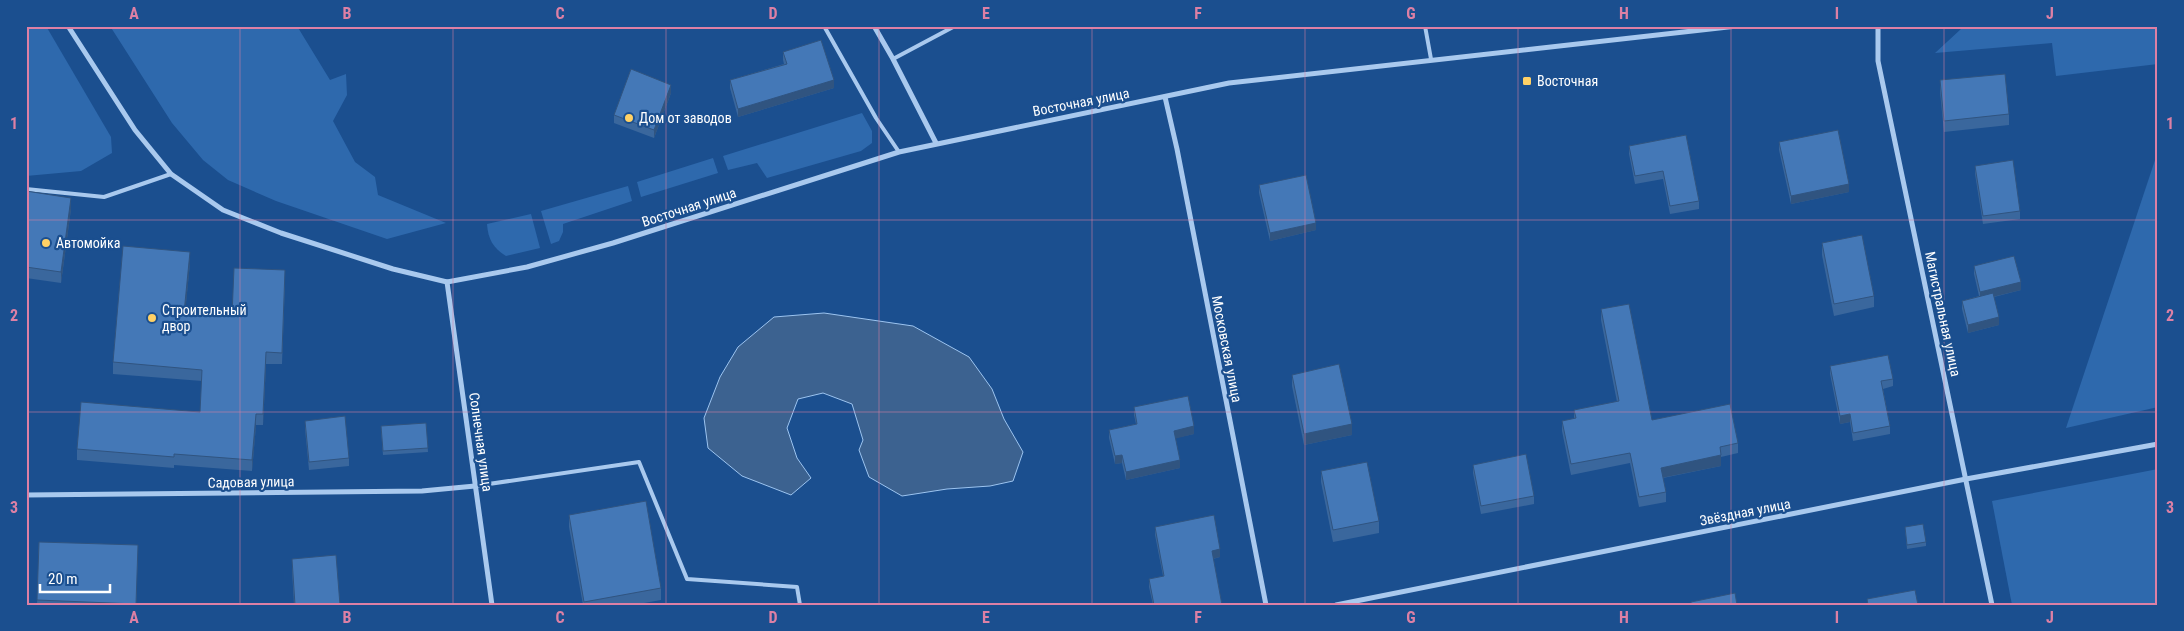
<svg xmlns="http://www.w3.org/2000/svg" width="2184" height="631" font-family="'Roboto Condensed',sans-serif">
	<rect width="100%" height="100%" fill="#1b4f8f"/>
	<g fill="#2e69ad">
		<path d="M26,26H46L111,137L112,153L81,171L26,176Z"/>
		<path d="M110,26H297L330,80L346,74L347,95L333,121L355,162L375,177L378,195L446,223L387,239L276,201L228,180L203,160L172,123Z"/>
		<path d="M2015,26H2158V64L2056,76L2052,43L1935,53L1961,29Z"/>
		<path d="M862,113L872,131V143L861,151L767,178L757,163L728,170L723,156Z"/>
		<path d="M2158,151V407L2066,428Z"/>
		<path d="M713,158L718,173L641,197L637,182Z"/>
		<path d="M628,186L632,201L563,224V232L559,241L551,244L541,211Z"/>
		<path d="M531,214L540,248L506,256C493,248 488,239 487,224Z"/>
		<path d="M2158,469V605H2012L1992,501Z"/>
	</g>
	<path fill="#3c6290" stroke="#9cc4f0" d="M824,313L913,326L969,357L992,389L1004,419L1023,452L1013,481L990,486L947,489L902,496L869,477L859,450L863,440L852,404L823,393L798,399L787,428L797,458L811,478L791,495L742,476L708,448L704,418L720,377L738,347L774,317Z"/>
	<g fill="none" stroke-linecap="round" stroke-linejoin="round">
		<g stroke="#a9c9ee" stroke-width="4">
			<path d="M824,26L876,118L899,152"/>
			<path d="M1425,26L1431,59"/>
			<path d="M893,59L955,26"/>
			<path d="M26,189L104,197L171,174"/>
			<path d="M475,486L639,462L687,579L797,587L800,605"/>
		</g>
		<g stroke="#a9c9ee" stroke-width="5">
			<path d="M68,26L135,130L171,174L223,210L281,233L393,269L447,282L527,267L613,243L899,152L1229,83L1737,26"/>
			<path d="M874,26L893,59L936,143"/>
			<path d="M1878,26V61L1992,605"/>
			<path d="M1165,97L1177,149L1266,605"/>
			<path d="M447,282L492,605"/>
			<path d="M26,495L422,491L475,486"/>
			<path d="M1336,605L1966,479L2158,444"/>
		</g>
	</g>
	<g fill="#3a679d">
		<path d="M783,52L834,88L738,117L730,88V80L784,64L783,60Z"/>
		<path d="M1940,80L2009,114V125L1944,132L1940,92Z"/>
		<path d="M671,93L654,138L614,123V115Z"/>
		<path d="M1686,135L1699,201V209L1670,214L1663,179L1635,184L1629,154V146Z"/>
		<path d="M1779,142L1849,192L1791,204L1779,150Z"/>
		<path d="M1975,166L2020,211V219L1983,224L1975,174Z"/>
		<path d="M1259,185L1316,230L1270,241L1259,193Z"/>
		<path d="M26,191L71,209L61,283L26,278Z"/>
		<path d="M1822,243L1874,296V307L1834,316L1822,255Z"/>
		<path d="M190,263L185,313L232,315L285,281L282,364H266L263,425H256L252,471L174,465V468L77,460V449L200,412L202,381L113,374V362Z"/>
		<path d="M1974,266L2021,290L1994,297L1999,325L1968,333L1962,309V301L1979,296L1974,274Z"/>
		<path d="M1601,309L1652,420L1738,443V453L1721,457V466L1663,478L1666,492V502L1639,507L1630,463L1571,475L1562,431V421L1574,419V410L1617,402L1601,320Z"/>
		<path d="M1830,366L1893,379V386L1883,389L1890,426V434L1853,441L1850,422L1840,424L1830,374Z"/>
		<path d="M1292,375L1352,435L1304,445L1292,386Z"/>
		<path d="M1134,407L1194,434L1175,438L1180,468L1126,480L1122,463L1115,464L1109,438V430L1136,424L1134,415Z"/>
		<path d="M305,421L349,458V466L309,470L305,429Z"/>
		<path d="M426,423L428,452L383,455L381,430Z"/>
		<path d="M1473,465L1534,496V504L1481,514L1473,473Z"/>
		<path d="M1321,471L1379,521V533L1333,542L1321,482Z"/>
		<path d="M569,515L661,588V600L633,605H583L569,527Z"/>
		<path d="M1155,527L1220,557L1213,559L1222,605H1153L1149,587V579L1163,576L1155,535Z"/>
		<path d="M1905,527L1926,542V546L1907,549Z"/>
		<path d="M39,542L138,545L136,605H37Z"/>
		<path d="M292,559L340,605H294L292,570Z"/>
	</g>
	<g fill="#305480">
		<path d="M834,80V88L738,117V109Z"/>
		<path d="M671,85V93L654,138V130Z"/>
		<path d="M1849,184V192L1791,204V196Z"/>
		<path d="M71,198V209L61,283V272Z"/>
		<path d="M1316,223V230L1270,241V233Z"/>
		<path d="M190,252V263L184,325V313Z"/>
		<path d="M2021,282V290L1980,300V292Z"/>
		<path d="M1999,317V325L1968,333V325Z"/>
		<path d="M266,352V364L263,425V414Z"/>
		<path d="M256,414V425L252,471V460Z"/>
		<path d="M1850,414V422L1840,424V416Z"/>
		<path d="M1352,424V435L1304,445V434Z"/>
		<path d="M1194,426V434L1174,439V431Z"/>
		<path d="M1122,455V463L1115,464V456Z"/>
		<path d="M1721,455V466L1661,478V468Z"/>
		<path d="M1180,460V468L1126,480V472Z"/>
		<path d="M1220,549V557L1212,559V551Z"/>
	</g>
	<g fill="#4478b7" stroke="#305480">
		<path d="M821,40L834,80L738,109L730,80L787,64L783,52Z"/>
		<path d="M631,69L671,85L654,130L614,115Z"/>
		<path d="M2005,74L2009,114L1944,121L1940,80Z"/>
		<path d="M1838,130L1849,184L1791,196L1779,142Z"/>
		<path d="M1686,135L1699,201L1670,206L1663,171L1635,176L1629,146Z"/>
		<path d="M2013,160L2020,211L1983,216L1975,166Z"/>
		<path d="M1306,175L1316,223L1270,233L1259,185Z"/>
		<path d="M26,191L71,198L61,272L26,267Z"/>
		<path d="M1862,235L1874,296L1834,304L1822,243Z"/>
		<path d="M123,246L190,252L184,313L232,315L234,268L285,270L282,353L266,352L263,414H256L252,460L174,454V457L77,449L81,402L200,412L202,370L113,362Z"/>
		<path d="M2014,256L2021,282L1980,292L1974,266Z"/>
		<path d="M1993,293L1999,317L1968,325L1962,301Z"/>
		<path d="M1629,304L1652,420L1730,404L1738,443L1720,447L1721,455L1661,468L1666,492L1639,497L1630,453L1571,464L1562,421L1576,418L1574,410L1619,401L1601,309Z"/>
		<path d="M1888,355L1893,379L1881,381L1890,426L1853,433L1850,414L1840,416L1830,366Z"/>
		<path d="M1339,364L1352,424L1304,434L1292,375Z"/>
		<path d="M1188,396L1194,426L1174,431L1180,460L1126,472L1122,455L1115,456L1109,430L1137,424L1134,407Z"/>
		<path d="M345,416L349,458L309,462L305,421Z"/>
		<path d="M426,423L428,448L383,451L381,426Z"/>
		<path d="M1526,454L1534,496L1481,506L1473,465Z"/>
		<path d="M1367,462L1379,521L1333,530L1321,471Z"/>
		<path d="M646,501L661,588L584,602L569,515Z"/>
		<path d="M1214,515L1220,549L1212,551L1222,605H1154L1149,579L1164,576L1155,527Z"/>
		<path d="M1923,524L1926,542L1907,545L1905,527Z"/>
		<path d="M39,542L138,545L136,604L37,600Z"/>
		<path d="M336,555L340,605H295L292,559Z"/>
		<path d="M1915,590L1918,605H1868L1867,599Z"/>
		<path d="M1735,593L1737,605H1691V602Z"/>
	</g>
	<path fill="none" stroke="#dd80a5" stroke-width="1" stroke-opacity="0.55" d="M240,26V605M453,26V605M666,26V605M879,26V605M1092,26V605M1305,26V605M1518,26V605M1731,26V605M1944,26V605M26,220H2158M26,412H2158"/>
	<g fill="#ffd166" stroke="#1b4f8f" stroke-width="2">
		<rect x="1522" y="76" width="10" height="10" rx="2.5"/>
		<circle cx="629" cy="118" r="5"/>
		<circle cx="46" cy="243" r="5"/>
		<circle cx="152" cy="318" r="5"/>
	</g>
	<g text-anchor="middle" dominant-baseline="central" stroke-width="4.5" stroke-linejoin="round" paint-order="stroke">
		<g font-size="14" fill="#fff" stroke="#1b4f8f" text-anchor="start">
			<text x="1537" y="81">Восточная</text>
			<text x="639" y="118">Дом от заводов</text>
			<text x="56" y="243">Автомойка</text>
			<text x="162" y="310">Строительный<tspan x="162" dy="16">двор</tspan></text>
		</g>
		<g font-size="14" fill="#fff" stroke="#1b4f8f">
			<text transform="translate(1081 102) rotate(-11)">Восточная улица</text>
			<text transform="translate(689 207) rotate(-18)">Восточная улица</text>
			<text transform="translate(1943 314) rotate(78)">Магистральная улица</text>
			<text transform="translate(1227 349) rotate(79)">Московская улица</text>
			<text transform="translate(481 442) rotate(82)">Солнечная улица</text>
			<text transform="translate(251 482) rotate(-1)">Садовая улица</text>
			<text transform="translate(1745 512) rotate(-11)">Звёздная улица</text>
		</g>
	</g>
	<rect width="2184" height="631" fill="none" stroke="#1b4f8f" stroke-width="55"/>
	<path d="M40 584v8h70v-8" fill="none" stroke="#ffffff" stroke-width="2.5"/>
	<text x="48" y="584" font-size="15" fill="#ffffff" stroke="#1b4f8f" stroke-width="4" paint-order="stroke">20 m</text>
	<rect x="28" y="28" width="2128" height="576" fill="none" stroke="#dd80a5" stroke-width="2"/>
	<g font-size="16" text-anchor="middle" font-weight="bold" fill="#dd80a5">
		<text x="134" y="19">A</text>
		<text x="347" y="19">B</text>
		<text x="560" y="19">C</text>
		<text x="773" y="19">D</text>
		<text x="986" y="19">E</text>
		<text x="1198" y="19">F</text>
		<text x="1411" y="19">G</text>
		<text x="1624" y="19">H</text>
		<text x="1837" y="19">I</text>
		<text x="2050" y="19">J</text>
		<text x="14" y="129">1</text>
		<text x="2170" y="129">1</text>
		<text x="14" y="321">2</text>
		<text x="2170" y="321">2</text>
		<text x="14" y="513">3</text>
		<text x="2170" y="513">3</text>
		<text x="134" y="623">A</text>
		<text x="347" y="623">B</text>
		<text x="560" y="623">C</text>
		<text x="773" y="623">D</text>
		<text x="986" y="623">E</text>
		<text x="1198" y="623">F</text>
		<text x="1411" y="623">G</text>
		<text x="1624" y="623">H</text>
		<text x="1837" y="623">I</text>
		<text x="2050" y="623">J</text>
	</g>
</svg>
